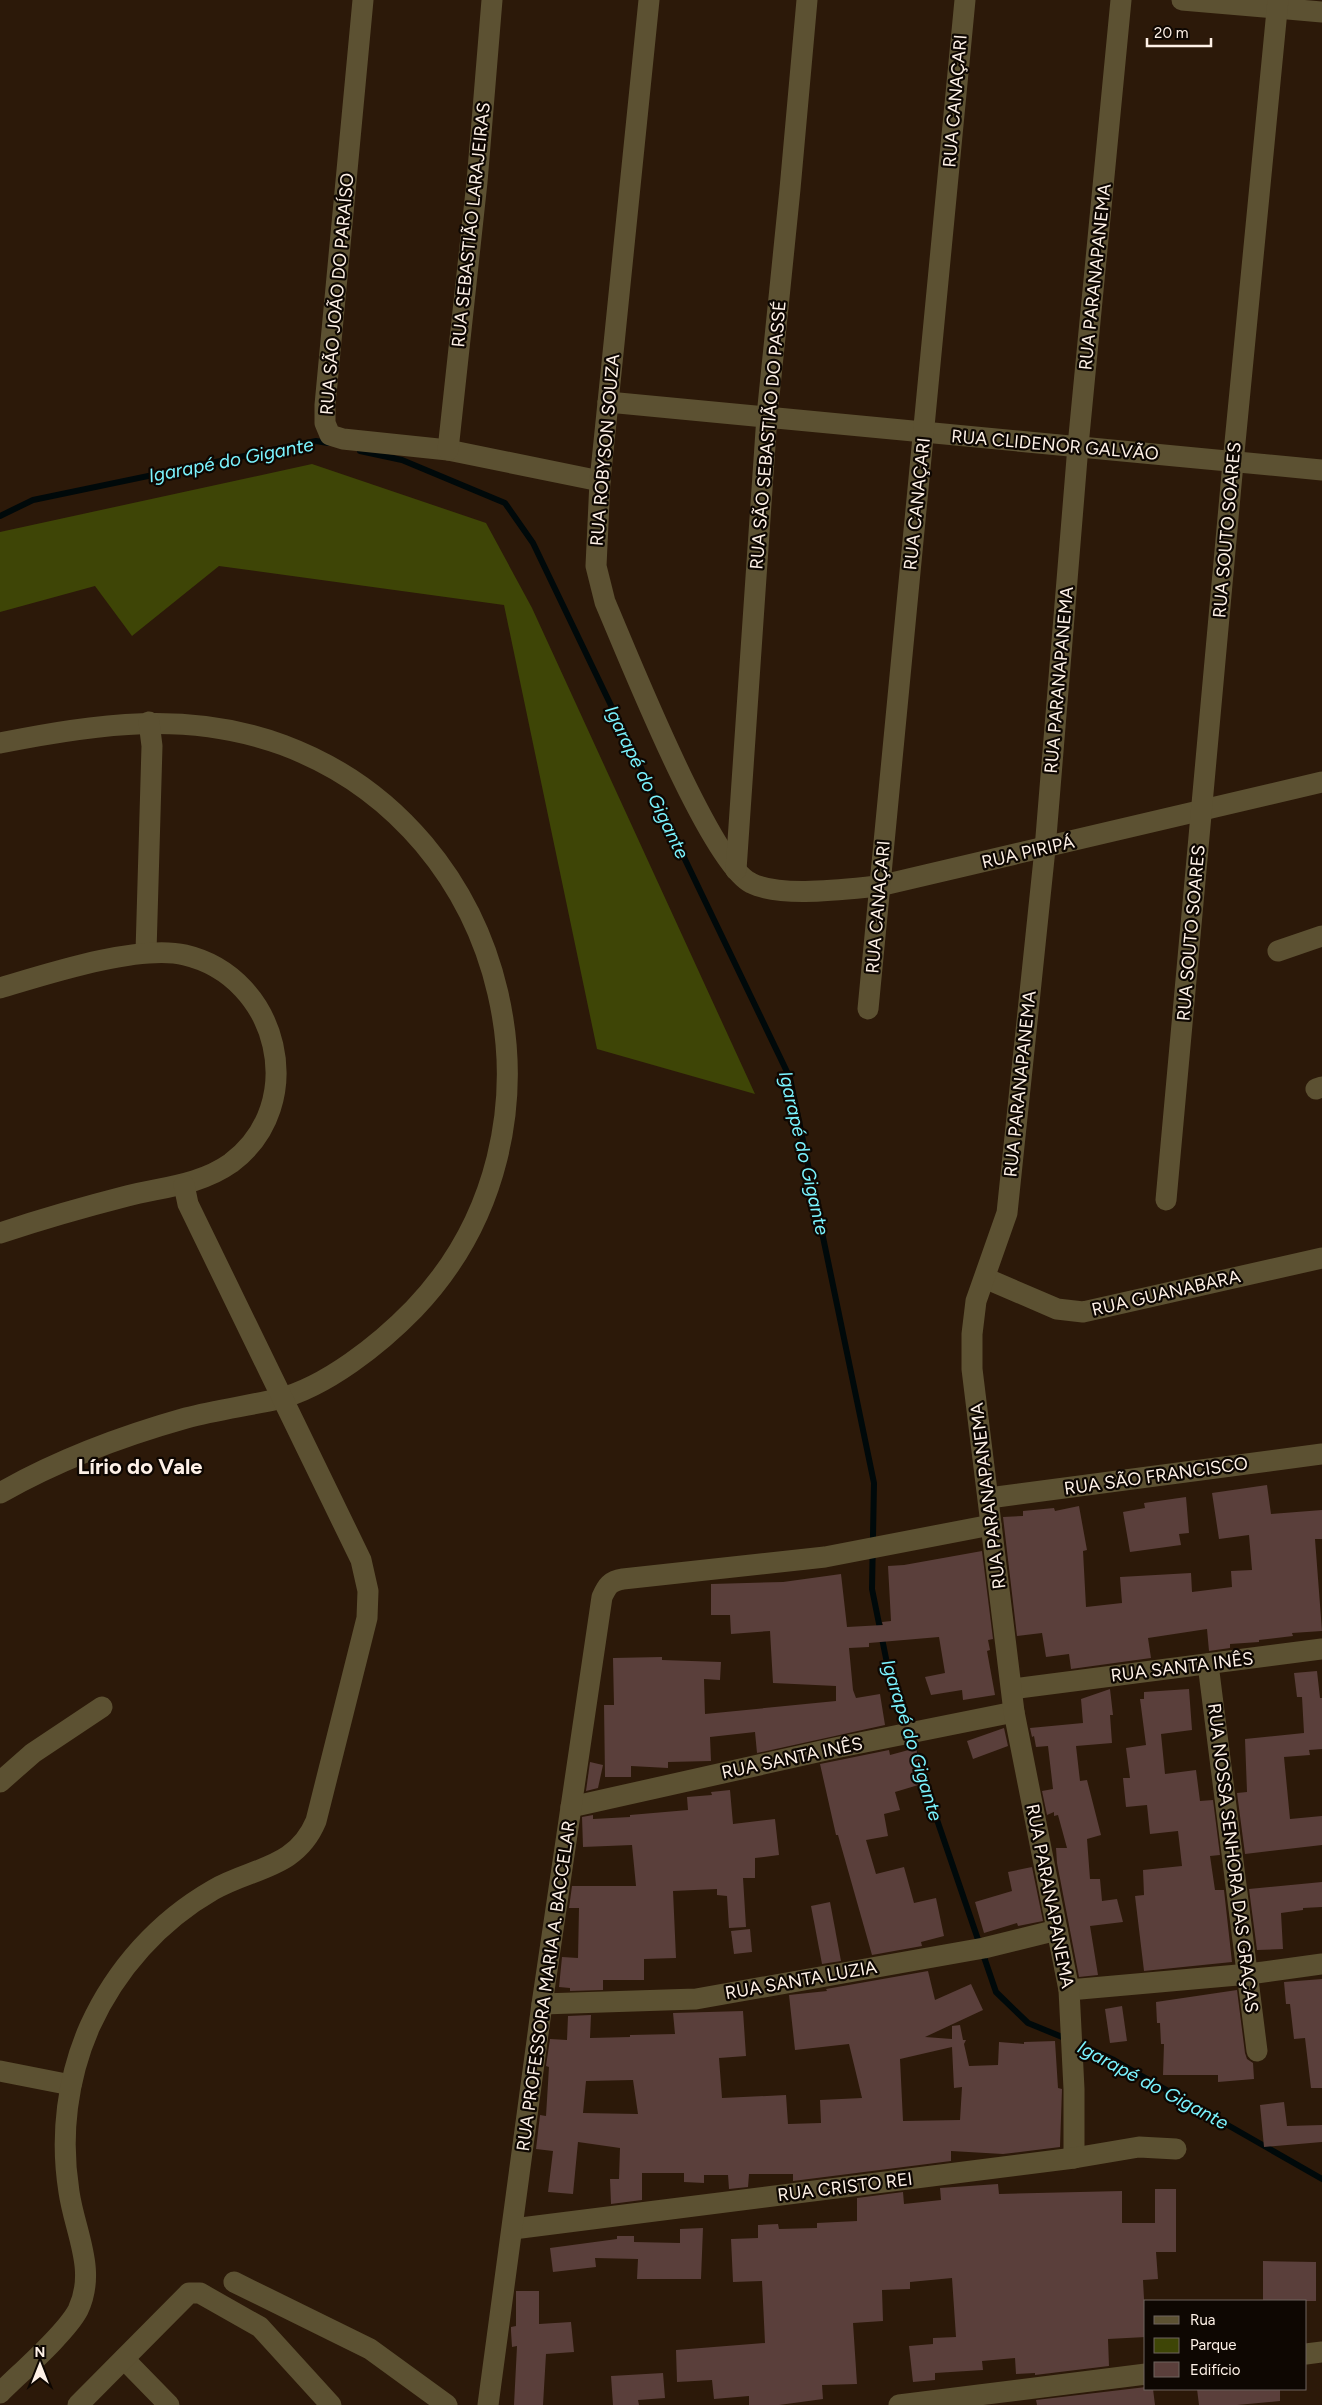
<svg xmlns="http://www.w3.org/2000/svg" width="1322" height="2405" font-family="Figtree,sans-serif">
	<rect width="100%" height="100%" fill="#2c1909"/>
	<path fill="#3e4506" d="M312,464L486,523L532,608L755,1094L597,1049L504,605L219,566L132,636L95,586L0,612V532Z"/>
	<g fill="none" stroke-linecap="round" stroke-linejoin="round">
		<g stroke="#00090a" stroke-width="6">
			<path d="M360,451L402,460L505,503L533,543L790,1078L874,1483L872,1589L891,1683L916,1757"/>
			<path d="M0,516L33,500L316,441L328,443"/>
			<path d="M922,1776L996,1992L1028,2023L1067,2039"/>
			<path d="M1076,2043L1114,2060L1322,2179"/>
		</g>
	</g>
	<g fill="#5a3f3b" fill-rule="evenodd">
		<path d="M1267,1485L1271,1514L1322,1510V1539H1315L1322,1631L1292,1633L1293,1636L1259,1640V1642L1230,1644V1648L1209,1651L1207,1629L1148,1638L1151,1658L1071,1669L1069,1654L1046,1657L1042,1633L1017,1636L1003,1517L1023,1516V1511L1054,1508L1055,1511L1079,1506L1087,1550L1083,1551L1086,1607L1122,1603L1120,1577L1191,1573L1192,1592L1232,1587L1231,1571L1252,1570L1249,1535L1219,1539L1212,1493Z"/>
		<path d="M1186,1497L1189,1533L1179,1534L1181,1545L1130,1552L1123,1512L1145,1508L1144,1503Z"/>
		<path d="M982,1551L993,1639L988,1640L990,1650L987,1651L995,1695L963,1700L962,1690L931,1695L925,1677L945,1673L939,1637L869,1643V1647L849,1648L853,1690L856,1698L880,1694L885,1725L757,1753L755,1732L710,1737L711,1761L668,1762V1768L631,1766V1777H605L604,1705H614L613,1658L662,1657V1660L721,1662L720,1680L704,1679L705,1714L836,1701V1686L773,1683L770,1631L731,1634L730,1615H711V1584L783,1582L841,1574L847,1627L883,1625L882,1622L891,1621L888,1566L904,1565Z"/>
		<path d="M1317,1671L1320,1698H1322V1749L1309,1750L1310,1755L1284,1757L1290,1819L1322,1816V1845L1245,1854L1237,1793L1247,1792L1245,1739L1304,1733L1302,1697H1297L1294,1673Z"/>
		<path d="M1110,1689L1113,1715H1110L1112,1743L1076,1746L1080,1781L1087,1780L1101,1835L1087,1839L1090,1879H1100L1102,1901L1117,1899L1123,1922L1090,1926L1098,1975L1079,1977L1057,1863L1056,1848H1067L1058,1815L1054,1816V1812L1047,1815L1042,1791L1053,1789L1048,1746L1036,1747L1034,1736L1032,1737L1030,1728L1083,1723L1081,1699Z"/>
		<path d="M1189,1689L1192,1730L1161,1734L1165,1774L1196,1770L1200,1801L1213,1800L1220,1855L1210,1856L1215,1890H1224L1232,1962L1144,1971L1135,1896L1144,1895L1143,1870L1182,1866L1178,1831L1150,1834L1147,1805L1126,1807L1123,1778H1130L1126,1748L1146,1745L1140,1699H1144V1692Z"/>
		<path d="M1004,1728L1008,1746L973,1759L967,1741Z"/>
		<path d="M916,1748L925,1783L895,1792L900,1810L884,1814L888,1836L866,1840L876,1874L904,1867L914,1903L936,1898L944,1936L921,1942L922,1946L872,1955L838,1835H836L820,1764L889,1750L890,1755Z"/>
		<path d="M590,1762L603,1765L598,1788L586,1791Z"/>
		<path d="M730,1790L733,1824L775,1819L779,1855L755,1858V1878H743L746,1927L729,1928L727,1896L717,1895V1889L673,1891L676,1958L644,1959V1980H603V1990L570,1991V1988L559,1987L562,1957L578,1958L579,1908H569L572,1886H636L632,1845L583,1847L582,1817L593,1815V1819L630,1817V1815L688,1810L687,1797L712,1795L711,1792Z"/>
		<path d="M1032,1867L1043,1921L1018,1926L1017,1923L984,1933L975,1902L1012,1891L1008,1872Z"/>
		<path d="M1322,1882V1907L1303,1908V1910L1281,1913L1283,1949L1257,1950L1249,1889Z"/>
		<path d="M830,1902L841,1961L822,1964L811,1906Z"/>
		<path d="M750,1929L752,1952L734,1954L731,1931Z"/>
		<path d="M928,1971L935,2000L971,1984L983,2010L925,2037L952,2039V2026L960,2025L963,2040H966L964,2044L969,2066L998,2065L999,2042L1024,2044V2042L1055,2041L1058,2088L1062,2089L1060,2147L1003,2154L951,2151V2161L793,2181V2174H749L748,2187L729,2189L728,2175H704V2183L684,2182V2173H642V2200L611,2204L610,2179H619L620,2148L578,2142L573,2194L548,2192L553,2151L536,2149L540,2115L546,2116L549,2067L546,2066L550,2039L567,2040L568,2016L591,2015L590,2038L630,2037V2035L675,2034L673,2013L743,2011L746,2056L719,2058L722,2098L786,2095L788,2124L821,2123L820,2100L862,2098L849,2044L795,2050L789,1995L827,1991L826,1989ZM952,2047L954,2088L962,2087L960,2120L903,2121L900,2059ZM633,2080L638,2114L583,2113L586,2081Z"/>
		<path d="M1322,1979V2088H1311L1305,2038L1294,2039L1290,2004H1286L1284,1982Z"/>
		<path d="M1237,1990L1245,2053L1247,2059L1253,2063L1254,2079L1218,2082V2075H1163L1164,2044H1161L1160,2023H1157L1156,2002Z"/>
		<path d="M1122,2006L1127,2041L1110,2043L1105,2009Z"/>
		<path d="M1284,2102L1287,2126L1322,2125V2142L1264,2147L1260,2105Z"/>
		<path d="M998,2184L999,2194L1122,2191V2223H1155V2189H1176V2252H1156L1158,2279L1143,2280L1146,2337L1108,2339L1109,2366L1035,2375V2373L1016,2374L1015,2358L982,2361L983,2370L935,2373V2380L913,2382L909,2346L933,2344V2338L956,2337L952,2278L910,2282V2289L882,2290L883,2321L853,2323L857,2384L822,2385L823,2399L779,2405H749V2396L714,2399L712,2380L677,2382L676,2350L765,2343L762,2281L733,2282L731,2239L758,2238V2225L778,2224L779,2229L817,2228V2223L857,2221V2198L903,2192L904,2204L941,2200L940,2188Z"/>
		<path d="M703,2228L701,2279H637L638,2259L595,2258L596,2267L553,2272L550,2248L617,2239V2236H634V2242L680,2243V2229Z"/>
		<path d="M1263,2261L1316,2262V2301H1263Z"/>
		<path d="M516,2291H539V2324L571,2322L574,2352L546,2354L543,2405H514L517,2346L512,2347L511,2331V2327L516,2326Z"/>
		<path d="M663,2373L665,2398L638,2400L639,2405H613L611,2376Z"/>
		<path d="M1146,2387V2389H1153L1155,2405H1037L1036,2400Z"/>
		<path d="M1197,2389H1280V2401L1237,2405H1199Z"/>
	</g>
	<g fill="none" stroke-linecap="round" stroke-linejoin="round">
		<g stroke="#5c5132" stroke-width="21">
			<path d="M363,0L325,405V423L330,435L343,439L448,450L600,481"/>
			<path d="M649,0L600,481L596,566L605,602C627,653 710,863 751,883C780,898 846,889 879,886L1322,782"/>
			<path d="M1182,0L1322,12"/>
			<path d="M608,402L1322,470"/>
			<path d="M448,450L477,182L492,0"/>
			<path d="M0,743C96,724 188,710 283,745C512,830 583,1132 414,1309C380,1344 326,1387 278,1399C247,1406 216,1410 186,1418C122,1436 58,1460 0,1493"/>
			<path d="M736,870L767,416L790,189L807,0"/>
			<path d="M1278,951L1322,936"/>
			<path d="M146,952L152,746L149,722"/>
			<path d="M0,988C47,974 139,944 185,955C279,977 310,1104 231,1163C200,1185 163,1187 127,1196C84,1207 42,1219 0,1233"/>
			<path d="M868,1009L965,0"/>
			<path d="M1316,1089L1322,1087"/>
			<path d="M1166,1200L1233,463L1278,0"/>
			<path d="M985,1278L1057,1309L1083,1312L1322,1258"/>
			<path d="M989,1498L1322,1454"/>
			<path d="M1208,1664L1257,2051"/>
			<path d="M1012,1689L1322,1649"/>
			<path d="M0,1782L33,1753L102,1707"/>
			<path d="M571,1807L835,1748L1014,1712"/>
			<path d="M1069,1990L1249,1974L1322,1964"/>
			<path d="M542,2004L696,1999L984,1948L1057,1930"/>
			<path d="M0,2071L71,2085"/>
			<path d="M1074,2158V2089L1069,1990L1014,1712L972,1369V1334L976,1301L1007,1213L1045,849L1078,446L1121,0"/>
			<path d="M513,2229L1074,2158L1139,2147L1176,2149"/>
			<path d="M234,2282L370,2349L447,2405"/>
			<path d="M1306,2354L1322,2352"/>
			<path d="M124,2359L169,2405"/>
			<path d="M0,2393C20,2373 66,2333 78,2310C97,2270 75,2233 69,2192C60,2136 67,2078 90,2026C116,1969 159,1921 213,1890C253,1867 296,1869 316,1821L367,1618L368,1591L361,1560L188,1204L184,1185"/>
			<path d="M78,2405L189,2293H200L260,2327L331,2405"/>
			<path d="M488,2405L542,2004L602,1597C607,1586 610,1581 623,1579L825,1557L991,1525"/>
			<path d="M899,2405L1146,2374"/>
		</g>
	</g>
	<g text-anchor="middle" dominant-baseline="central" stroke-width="4.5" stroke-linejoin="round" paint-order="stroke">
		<g font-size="18" fill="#fef1e7" stroke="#0e0702">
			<text transform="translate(955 101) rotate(-85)">RUA CANAÇARI</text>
			<text transform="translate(471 225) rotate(-84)">RUA SEBASTIÃO LARAJEIRAS</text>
			<text transform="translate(1095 277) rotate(-84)">RUA PARANAPANEMA</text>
			<text transform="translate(337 294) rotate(-85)">RUA SÃO JOÃO DO PARAÍSO</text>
			<text transform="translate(768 435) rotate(-85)">RUA SÃO SEBASTIÃO DO PASSÉ</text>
			<text transform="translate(1055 445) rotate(5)">RUA CLIDENOR GALVÃO</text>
			<text transform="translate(605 450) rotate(-85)">RUA ROBYSON SOUZA</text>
			<text transform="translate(917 504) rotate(-84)">RUA CANAÇARI</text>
			<text transform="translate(1227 530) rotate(-85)">RUA SOUTO SOARES</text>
			<text transform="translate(1059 680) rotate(-85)">RUA PARANAPANEMA</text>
			<text transform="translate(1028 852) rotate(-13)">RUA PIRIPÁ</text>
			<text transform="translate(878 907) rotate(-85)">RUA CANAÇARI</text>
			<text transform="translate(1191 933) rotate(-85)">RUA SOUTO SOARES</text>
			<text transform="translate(1020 1084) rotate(-84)">RUA PARANAPANEMA</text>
			<text transform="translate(1166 1293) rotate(-13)">RUA GUANABARA</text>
			<text transform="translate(1156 1476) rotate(-8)">RUA SÃO FRANCISCO</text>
			<text transform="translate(988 1496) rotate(-97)">RUA PARANAPANEMA</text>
			<text transform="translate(1182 1667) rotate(-7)">RUA SANTA INÊS</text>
			<text transform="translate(792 1758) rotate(-12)">RUA SANTA INÊS</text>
			<text transform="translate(1233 1858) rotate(83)">RUA NOSSA SENHORA DAS GRAÇAS</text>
			<text transform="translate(1050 1896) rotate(79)">RUA PARANAPANEMA</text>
			<text transform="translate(801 1980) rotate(-10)">RUA SANTA LUZIA</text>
			<text transform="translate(546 1986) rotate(-82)">RUA PROFESSORA MARIA A. BACCELAR</text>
			<text transform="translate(845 2187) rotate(-7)">RUA CRISTO REI</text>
		</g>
		<g font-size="19" font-style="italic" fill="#7bf4ff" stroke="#0e0702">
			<text transform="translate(231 460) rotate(-11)">Igarapé do Gigante</text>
			<text transform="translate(647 782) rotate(64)">Igarapé do Gigante</text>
			<text transform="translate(804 1153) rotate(77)">Igarapé do Gigante</text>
			<text transform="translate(912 1740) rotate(73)">Igarapé do Gigante</text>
			<text transform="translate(1153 2085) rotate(28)">Igarapé do Gigante</text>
		</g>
		<g font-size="22" font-weight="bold" fill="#fef1e7" stroke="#0e0702">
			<text x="140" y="1466">Lírio do Vale</text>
		</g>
	</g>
	<rect x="1144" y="2300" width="162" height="90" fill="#0e0702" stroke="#6e655e"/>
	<rect x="1154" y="2316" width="25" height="8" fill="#5c5132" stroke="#6e655e"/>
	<text x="1190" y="2325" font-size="15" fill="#fef1e7">Rua</text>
	<rect x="1154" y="2338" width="25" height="15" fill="#3e4506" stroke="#6e655e"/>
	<text x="1190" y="2350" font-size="15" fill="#fef1e7">Parque</text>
	<rect x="1154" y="2362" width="25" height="15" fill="#5a3f3b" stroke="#6e655e"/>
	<text x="1190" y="2375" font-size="15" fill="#fef1e7">Edifício</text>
	<g transform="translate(40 2365)" stroke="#0e0702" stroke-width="4" paint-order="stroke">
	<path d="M0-4L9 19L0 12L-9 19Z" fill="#fef1e7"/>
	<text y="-8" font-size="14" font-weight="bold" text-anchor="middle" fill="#fef1e7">N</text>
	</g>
	<path d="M1147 38v8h64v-8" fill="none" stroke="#fef1e7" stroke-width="2.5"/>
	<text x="1154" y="38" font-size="15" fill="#fef1e7" stroke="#0e0702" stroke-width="4" paint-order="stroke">20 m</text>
</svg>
